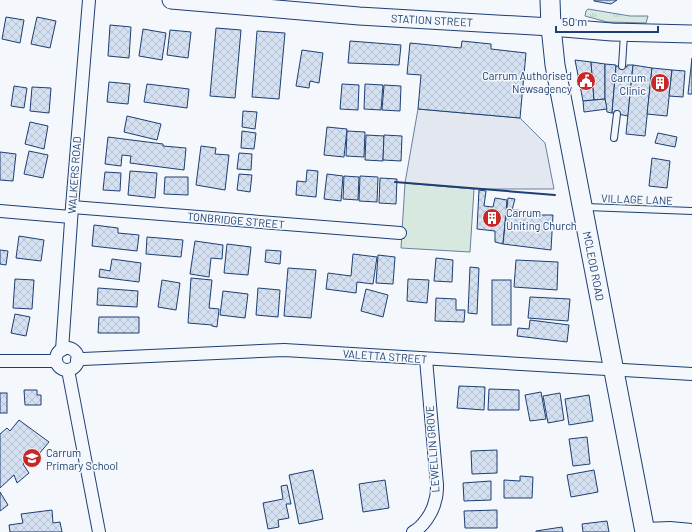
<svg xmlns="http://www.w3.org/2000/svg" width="692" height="532" font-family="Barlow,sans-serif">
	<defs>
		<pattern id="grass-tufts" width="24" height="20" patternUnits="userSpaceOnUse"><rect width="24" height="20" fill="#d7e8df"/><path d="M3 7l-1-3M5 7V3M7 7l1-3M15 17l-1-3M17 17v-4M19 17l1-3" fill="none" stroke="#b8c8c3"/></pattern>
		<pattern id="building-cross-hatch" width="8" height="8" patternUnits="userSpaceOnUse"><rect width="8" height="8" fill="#d5e0f0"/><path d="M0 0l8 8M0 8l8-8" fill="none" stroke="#b6c1d1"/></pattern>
	</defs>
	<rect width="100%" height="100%" fill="#f4f7fb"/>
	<path fill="url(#grass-tufts)" stroke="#687fa3" d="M588,9L630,16H648L646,23L607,22L585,16L586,11Z"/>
	<path fill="#d7e8df" stroke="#687fa3" d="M405,183L474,189L470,252L401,248Z"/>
	<path fill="#e3e8f0" stroke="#687fa3" d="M418,109L520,118L545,143L554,189H474L405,183Z"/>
	<g fill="url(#building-cross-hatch)" stroke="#1d3f73">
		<path d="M594,0H617L611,4L594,1Z"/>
		<path d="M6,17L24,20L20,43L2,39Z"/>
		<path d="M37,17L56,21L50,48L31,44Z"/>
		<path d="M110,25L131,27L129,58L108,56Z"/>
		<path d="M216,28L241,30L235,98L210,96Z"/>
		<path d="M143,29L166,33L162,60L139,56Z"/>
		<path d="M170,30L191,32L188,58L167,55Z"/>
		<path d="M257,31L285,33L279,99L252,97Z"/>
		<path d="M350,41L401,45L399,65L348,63Z"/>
		<path d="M462,41L491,44V49L526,53L520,118L418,109L421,75L407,74L410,43L461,48Z"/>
		<path d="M302,50L323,53L319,83L310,81L309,88L296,86Z"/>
		<path d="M692,58V94H688Z"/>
		<path d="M575,60L591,62L594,100L583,101Z"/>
		<path d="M591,62L605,64V99L594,100Z"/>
		<path d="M605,64L616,65L612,113L607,112L605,99Z"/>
		<path d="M627,65H633L628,116L612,113L616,66L627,67Z"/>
		<path d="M633,65L652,68L645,136L626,134Z"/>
		<path d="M652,68L672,70L667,116L647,114Z"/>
		<path d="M672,70L685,71L683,97L669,96Z"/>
		<path d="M109,82L130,84L128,104L107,102Z"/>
		<path d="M147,84L189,89L187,108L144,102Z"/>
		<path d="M342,84L359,85L358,110L340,109Z"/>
		<path d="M365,84L383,85L381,110L364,109Z"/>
		<path d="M384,85L401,86L400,111L382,110Z"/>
		<path d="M14,86L27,88L24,108L11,106Z"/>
		<path d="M32,87L51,88L49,113L30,111Z"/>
		<path d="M605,99L607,109L584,112L583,101Z"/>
		<path d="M243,111L257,112L255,129L242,127Z"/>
		<path d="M127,116L161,124L157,140L124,132Z"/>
		<path d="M30,122L48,126L44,149L25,144Z"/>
		<path d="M327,127L347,129L344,157L324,155Z"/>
		<path d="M242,131L256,133L254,149L241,148Z"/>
		<path d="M347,131L365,132L364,157L346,156Z"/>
		<path d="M658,133L677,137L675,147L655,143Z"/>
		<path d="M366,135L384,136L383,161L365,160Z"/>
		<path d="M384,135L402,136L401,161L383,160Z"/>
		<path d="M108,137L163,144V146L186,148L184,170L130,163L131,156L122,155L121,166L105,164Z"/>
		<path d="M201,146L216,148L215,154L229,155L225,190L196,185Z"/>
		<path d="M29,151L48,155L43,178L24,174Z"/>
		<path d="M0,152L16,154L13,181L0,180Z"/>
		<path d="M239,153L252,154L251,170L237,169Z"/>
		<path d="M652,158L670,161L667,188L649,186Z"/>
		<path d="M307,170L318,171L316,197L296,195L297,181L306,182Z"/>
		<path d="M130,171L157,173L155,198L128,195Z"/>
		<path d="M105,172L121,173L120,191L103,190Z"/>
		<path d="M239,174L252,175L250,192L237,190Z"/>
		<path d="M327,174L343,176L341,201L324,199Z"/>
		<path d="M344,176L359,177L358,200L343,199Z"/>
		<path d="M360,176L378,177L377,202L359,201Z"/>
		<path d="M165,177H188V195L164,194Z"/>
		<path d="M380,178L397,179L396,204L379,203Z"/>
		<path d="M479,190L486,191L484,206L493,207L495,198L507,200L503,244L495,242V231L477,229Z"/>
		<path d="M508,198L515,199L512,210L533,211L532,215H553L551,250L503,244Z"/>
		<path d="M94,225L118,228V233L139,235L137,251L92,246Z"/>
		<path d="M19,236L44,240L41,261L16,258Z"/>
		<path d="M147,237L183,240L181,257L146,254Z"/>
		<path d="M195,241L223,245L222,259L211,258L209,277L190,274Z"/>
		<path d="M227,244L251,247L248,275L224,273Z"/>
		<path d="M0,250L8,251L6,265L0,264Z"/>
		<path d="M266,250L281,251L280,264L265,262Z"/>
		<path d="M353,254L377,257L373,284L357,282L356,293L326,289L328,273L351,276Z"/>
		<path d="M378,255L395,257L393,284L376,283Z"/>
		<path d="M436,258L453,260L452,282L434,281Z"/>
		<path d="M112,259L141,263L139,282L99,277L100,269L110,271Z"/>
		<path d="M516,260L558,262L557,290L514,287Z"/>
		<path d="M470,267L479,268L477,314L468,313Z"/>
		<path d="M288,268L316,270L311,318L284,316Z"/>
		<path d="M191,278L212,280L209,308L219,309L217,327L212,326V325L188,323Z"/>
		<path d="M15,279L34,280L32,309L13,308Z"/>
		<path d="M408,279L429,280L427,303L407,301Z"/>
		<path d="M162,280L180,283L176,310L158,307Z"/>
		<rect x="492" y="280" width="19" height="45"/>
		<path d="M98,288L138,291L137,307L97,305Z"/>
		<path d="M258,288L280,290L278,317L256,315Z"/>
		<path d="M366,289L388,295L383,317L361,311Z"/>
		<path d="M223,291L248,294L245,318L220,315Z"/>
		<path d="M530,297L570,299L568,321L528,318Z"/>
		<path d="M436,298L456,299V310H465L464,322L435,321Z"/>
		<path d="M15,314L30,317L26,336L11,333Z"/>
		<path d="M99,317H139V333H98Z"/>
		<path d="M530,320L569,325L567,342L517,336L518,328L529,329Z"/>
		<path d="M459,386L485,387L484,410L457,408Z"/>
		<path d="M489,389L519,390V410H488Z"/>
		<path d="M24,390H37V395H41V405H25Z"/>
		<path d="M541,392L546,419L530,421L525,395Z"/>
		<rect x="0" y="393" width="7" height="20"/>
		<path d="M560,393L564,420L548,423L543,396Z"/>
		<path d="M589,395L593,421L569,425L565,399Z"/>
		<path d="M19,420L49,442L38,455L23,464L29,473L17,483L14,475L0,488V434L7,428L10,431Z"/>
		<path d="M587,437L590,464L573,466L569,439Z"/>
		<path d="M497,450V473L472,474L471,451Z"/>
		<path d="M313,470L323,519L299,524L289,475Z"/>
		<path d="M594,470L598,492L571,497L567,475Z"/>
		<path d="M520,476L533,477L532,498H504V480L520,481Z"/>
		<path d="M385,480L389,508L363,512L359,484Z"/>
		<path d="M491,481V500L464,501L463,483Z"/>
		<path d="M287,485L291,504H286L289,518L278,520L279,527L268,529L263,503L283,499L281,486Z"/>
		<path d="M0,492L8,505L0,511Z"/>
		<path d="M52,510L53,523L60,522L62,532H10L9,525L23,523L21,514Z"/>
		<path d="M497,510V528H465L464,511Z"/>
		<path d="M607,521L609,532H583L582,524Z"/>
		<path d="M562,527L563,532H536V531Z"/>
	</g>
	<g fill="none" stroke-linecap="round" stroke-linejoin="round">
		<defs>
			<g id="lane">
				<path d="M622,66L624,34"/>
				<path d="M614,138L617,114"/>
				<path d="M586,207L692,211"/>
			</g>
			<g id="street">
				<path d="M72,207L400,233"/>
				<path d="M0,211L71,217"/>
				<circle cx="67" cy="359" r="11"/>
				<path d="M62,350L72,207L89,0"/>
				<path d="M77,360L83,359L284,350L692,374"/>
				<path d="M0,361H56"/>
				<path d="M68,370L99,532"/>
				<path d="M645,529L670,528L692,530"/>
				<path d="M413,532C423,527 433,512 435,501C437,496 437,490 437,485L426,359"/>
			</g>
			<path id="secondary" d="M171,0L359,16L551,27L612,32L692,34"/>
			<path id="primary" d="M550,0L551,27L555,65L645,532"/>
		</defs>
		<use href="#lane" stroke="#1d3f73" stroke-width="8"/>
		<use href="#street" stroke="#1d3f73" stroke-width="14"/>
		<use href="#secondary" stroke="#1d3f73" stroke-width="19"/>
		<use href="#primary" stroke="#1d3f73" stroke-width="21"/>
		<use href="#lane" stroke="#f4f7fb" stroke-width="6"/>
		<use href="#street" stroke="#f4f7fb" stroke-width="12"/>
		<use href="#secondary" stroke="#f4f7fb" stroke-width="17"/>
		<use href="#primary" stroke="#f4f7fb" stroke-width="19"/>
		<path stroke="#1d3f73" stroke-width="2" d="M395,182L555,195"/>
	</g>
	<defs>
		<symbol id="civic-disc" viewBox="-11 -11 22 22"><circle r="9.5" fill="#c62828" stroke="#f4f7fb"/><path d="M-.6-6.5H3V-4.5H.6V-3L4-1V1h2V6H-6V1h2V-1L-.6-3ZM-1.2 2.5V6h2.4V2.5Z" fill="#fff"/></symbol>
		<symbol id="building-disc" viewBox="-11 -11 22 22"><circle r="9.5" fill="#c62828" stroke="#f4f7fb"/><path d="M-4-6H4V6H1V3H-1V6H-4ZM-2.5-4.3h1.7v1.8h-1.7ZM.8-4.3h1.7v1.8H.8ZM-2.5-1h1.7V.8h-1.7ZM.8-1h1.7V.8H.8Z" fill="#fff"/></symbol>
		<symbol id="school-disc" viewBox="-11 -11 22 22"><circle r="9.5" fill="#c62828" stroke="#f4f7fb"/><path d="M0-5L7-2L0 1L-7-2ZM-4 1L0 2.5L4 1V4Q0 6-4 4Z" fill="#fff"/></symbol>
	</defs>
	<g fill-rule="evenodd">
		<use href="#civic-disc" x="575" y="70" width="22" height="22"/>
		<use href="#building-disc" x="649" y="72" width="22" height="22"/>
		<use href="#building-disc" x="481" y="207" width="22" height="22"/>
		<use href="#school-disc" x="21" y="447" width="22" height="22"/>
	</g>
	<g text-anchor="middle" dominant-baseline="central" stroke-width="3" stroke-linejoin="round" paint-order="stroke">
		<g font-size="11" fill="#1d3f73" stroke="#f4f7fb">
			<text transform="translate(432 20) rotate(3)">STATION STREET</text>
			<text transform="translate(74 175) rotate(-86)">WALKERS ROAD</text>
			<text transform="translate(637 199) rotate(2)">VILLAGE LANE</text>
			<text transform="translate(236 220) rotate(5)">TONBRIDGE STREET</text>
			<text transform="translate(594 266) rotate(79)">MCLEOD ROAD</text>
			<text transform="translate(385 356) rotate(4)">VALETTA STREET</text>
			<text transform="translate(432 449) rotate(-94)">LEWELLIN GROVE</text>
		</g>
		<g font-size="11" fill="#1d3f73" stroke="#f4f7fb" text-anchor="end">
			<text x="572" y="75">Carrum Authorised<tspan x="572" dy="13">Newsagency</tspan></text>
			<text x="646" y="77">Carrum<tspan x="646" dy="13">Clinic</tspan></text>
			<text x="506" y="212" text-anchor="start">Carrum<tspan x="506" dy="13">Uniting Church</tspan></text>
			<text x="46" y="452" text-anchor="start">Carrum<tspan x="46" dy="13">Primary School</tspan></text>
		</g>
	</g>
	<path d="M556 26v6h102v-6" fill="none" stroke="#1d3f73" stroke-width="2"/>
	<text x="562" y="26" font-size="12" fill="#1d3f73" stroke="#f4f7fb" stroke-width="3" paint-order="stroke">50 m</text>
</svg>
